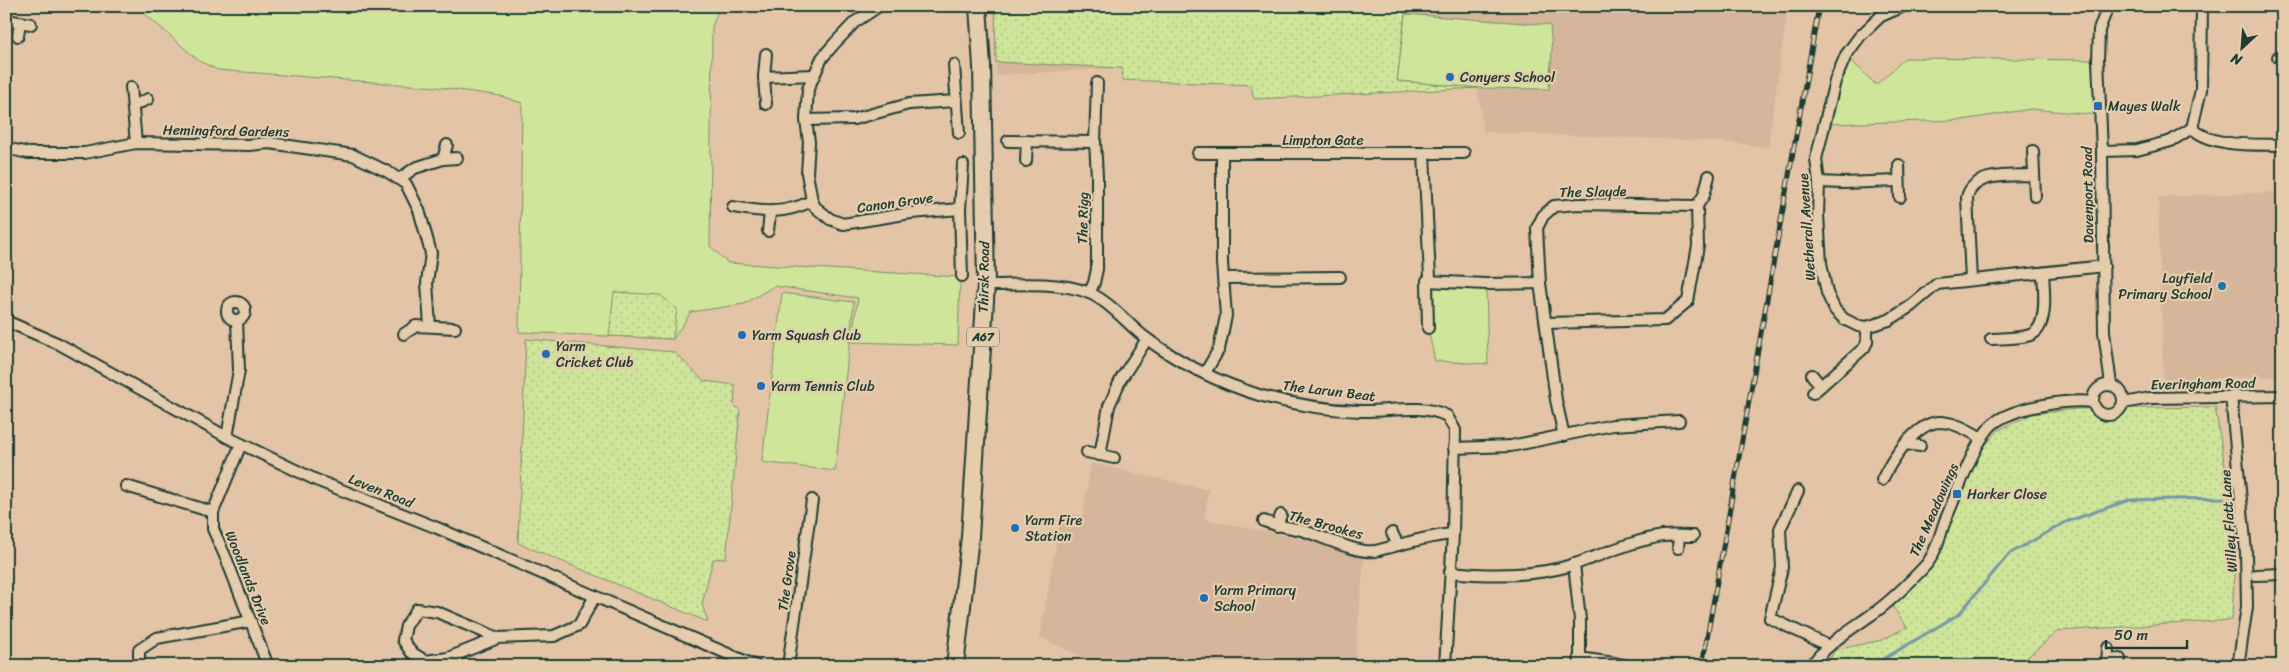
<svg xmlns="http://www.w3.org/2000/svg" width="2289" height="672" font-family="Sriracha,sans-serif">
	<defs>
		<pattern id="park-dots" width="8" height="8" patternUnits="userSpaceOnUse" patternTransform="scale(1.25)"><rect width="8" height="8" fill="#cee59a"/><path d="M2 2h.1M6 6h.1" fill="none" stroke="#b0c585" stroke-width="1.8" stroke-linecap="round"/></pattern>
	</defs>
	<rect width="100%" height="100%" fill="#e4c4a6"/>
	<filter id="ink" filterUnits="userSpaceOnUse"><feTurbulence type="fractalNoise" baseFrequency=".02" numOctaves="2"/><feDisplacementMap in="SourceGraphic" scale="10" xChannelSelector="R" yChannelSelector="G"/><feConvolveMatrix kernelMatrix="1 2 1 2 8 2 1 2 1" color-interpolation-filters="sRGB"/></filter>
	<g filter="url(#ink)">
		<g fill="#d5b69a">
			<path d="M995,6H1788L1768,147L1712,141L1483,132L1478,88L1254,99L1251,85L1123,80L1122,68L996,75Z"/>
			<path d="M2283,192V376L2163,380L2158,197Z"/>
			<path d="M1091,463L1209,490L1204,519L1319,542L1364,558L1355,666H1100L1040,637L1061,514L1083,515Z"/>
		</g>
		<g fill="#cee59a" stroke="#769167">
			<path d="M136,6H726L718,10L712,27L710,246L728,263L960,277L958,345L851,342L858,298L774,286L744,304L691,312L673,339L519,332L522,103L501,96L437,87L218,70L199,61Z"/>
			<path d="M1405,14L1550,25L1552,50L1549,89L1479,88L1397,81Z"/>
			<path d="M1846,55L1876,85L1905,58L2098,60L2099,115L2031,109L1962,120L1825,124Z"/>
			<path d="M1427,281L1486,284L1488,364L1435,361L1428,328Z"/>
			<path d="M782,293L854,302L835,471L762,462Z"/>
		</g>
		<g fill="url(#park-dots)" stroke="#769167">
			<path d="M995,6H1417L1405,14L1397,81L1479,88L1254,99L1251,85L1123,80L1122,68L996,62Z"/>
			<path d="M614,292L660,295L677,309L673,339L609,336Z"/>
			<path d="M526,339L674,352L704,381L735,385L734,405L740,411L726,558L713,559L702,604L708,622L518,543Z"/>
			<path d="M2215,407L2236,533L2232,620L2058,631L2017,666H1826L1835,650L1882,640L1907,627L1893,607L1922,570L1981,450L1999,430L2032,414L2077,409Z"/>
		</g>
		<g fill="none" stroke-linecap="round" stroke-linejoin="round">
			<path stroke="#7597aa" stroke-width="3" d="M1872,666L1959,614L2009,554L2066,522L2129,500L2224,498"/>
			<defs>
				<g id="street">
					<path d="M879,6L855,22L834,44L822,58L808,89L806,120L809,142L807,173L812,201L815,207L830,219L843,224L911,213L960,209"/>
					<path d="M1904,6L1881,16L1860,36L1846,55L1835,81L1816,159L1819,182L1818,215L1821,263L1827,293L1835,310L1844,319L1858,326L1867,327L1889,320L1911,306L1937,284L2104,266"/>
					<path d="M2108,6L2099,30L2098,60L2102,151L2104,332L2111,385"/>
					<path d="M6,20L31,24"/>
					<path d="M18,36L20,22"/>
					<path d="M766,54L764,77L766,104"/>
					<path d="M2278,57H2283"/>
					<path d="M954,65L959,133"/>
					<path d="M764,77L814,75"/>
					<path d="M131,87L136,143"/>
					<path d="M133,106L148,99"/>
					<path d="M806,120L854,119L909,104L956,101"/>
					<path d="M2192,128C2213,148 2255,144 2283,145"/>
					<path d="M1008,141L1095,142"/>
					<path d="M447,145L443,159L457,158"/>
					<path d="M6,148L28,153H85L136,143L249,145L269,143L353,155L388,172L406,184L419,210L431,253L427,283L430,326"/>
					<path d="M2033,151L2035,196"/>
					<path d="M2102,151L2137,150L2171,141L2192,128L2201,90L2202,6"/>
					<path d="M1198,153H1464"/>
					<path d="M1424,154L1430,278L1427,281L1428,328"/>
					<path d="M1026,161L1027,141"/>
					<path d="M1899,165L1900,197"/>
					<path d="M399,179L415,168L443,159"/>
					<path d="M1819,182L1843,183L1899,181"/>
					<path d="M733,207C764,212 782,215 812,201"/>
					<path d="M768,231L770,213"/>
					<path d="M962,276L960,209L963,165"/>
					<path d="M1224,278L1340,277"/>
					<path d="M1971,280L1967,197C1974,171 2012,176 2034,175"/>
					<path d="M1427,281L1486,284L1540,283"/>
					<path d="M986,285C1018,285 1056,281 1087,292C1110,301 1128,325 1147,339C1180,363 1220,383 1259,395C1291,404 1327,410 1360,411C1389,412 1421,403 1447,416L1455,430L1453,534L1445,666"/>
					<path d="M1089,293L1094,283L1097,269V176L1095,142L1097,83"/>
					<circle cx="236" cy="311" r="9"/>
					<path d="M6,321L59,344L227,437L316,480L435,527L756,666"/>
					<path d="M1546,323L1665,320L1688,301L1698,246L1697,206L1704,195L1709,176"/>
					<path d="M404,334L416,326L455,328"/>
					<path d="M1991,339C2003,338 2018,339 2030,335C2049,329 2044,289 2043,274"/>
					<path d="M1205,373L1219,349L1226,316L1222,263V154"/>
					<path d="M1812,375L1821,386"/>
					<circle cx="2108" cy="400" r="15"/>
					<path d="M1813,393L1864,348L1867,342V327"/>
					<path d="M2231,396L2246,552L2247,607L2238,666"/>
					<path d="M2124,403L2150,398L2283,396"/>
					<path d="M1564,436L1556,400L1540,283L1537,228L1543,216L1554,206L1578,204L1697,206"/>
					<path d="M227,437L239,370L237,321"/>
					<path d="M241,444L213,512V529L226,558L268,666"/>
					<path d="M1906,444L1920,446"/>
					<path d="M1454,448L1511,446L1613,425L1679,421"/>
					<path d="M1087,452L1114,458"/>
					<path d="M1100,455L1109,406L1121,379L1147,339"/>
					<path d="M1882,480C1891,461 1915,423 1939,422C1955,422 1969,431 1982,438"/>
					<path d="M126,486L213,512"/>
					<path d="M1798,491L1780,529L1782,568L1770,618L1829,646"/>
					<path d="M1264,521C1276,526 1289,527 1301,530C1319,535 1357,554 1375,551C1401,545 1426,536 1453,534"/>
					<path d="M1277,526L1281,515"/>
					<path d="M1392,533L1398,545"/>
					<path d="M1678,548L1679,536"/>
					<path d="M1574,564L1580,620V666"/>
					<path d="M1450,572C1490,576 1536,577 1575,564C1604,554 1632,541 1663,536C1672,535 1683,536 1693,536"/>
					<path d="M2256,575L2283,574"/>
					<path d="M498,638L437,612L417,609L406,626L403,640L411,652L425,661L448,658L498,638L554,636L579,625L595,596"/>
					<path d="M1579,658L1614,663L1613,666"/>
					<path d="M2107,660L2120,659"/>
					<path d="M1614,663L1629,666"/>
					<path d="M139,666V650L157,638L251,621"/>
					<path d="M788,666L812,500"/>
					<path d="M1811,666C1826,644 1850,630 1871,615C1889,603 1910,582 1925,566C1935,556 1940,535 1945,521C1956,497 1974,440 1994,423C2015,407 2067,399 2093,402"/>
					<path d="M2107,666L2108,648"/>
				</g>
				<path id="primary" d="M955,666L970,537L986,285L982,66L978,6"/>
			</defs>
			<use href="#street" stroke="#1f3d34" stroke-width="14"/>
			<use href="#primary" stroke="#1f3d34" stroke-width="20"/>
			<use href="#street" stroke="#e5ccad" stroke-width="10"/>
			<use href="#primary" stroke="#e5ccad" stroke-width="16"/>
			<defs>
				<path id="rail" d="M1702,666L1819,6"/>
			</defs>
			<use href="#rail" stroke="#1f3d34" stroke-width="5"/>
			<use href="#rail" stroke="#e5ccad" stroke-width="3" stroke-dasharray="9" stroke-linecap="butt"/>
		</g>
	</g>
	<g fill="#1f6fb2" stroke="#e5ccad" stroke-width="2">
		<circle cx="1450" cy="77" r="5"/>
		<rect x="2093" y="101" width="10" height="10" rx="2.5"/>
		<circle cx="2222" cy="286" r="5"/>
		<circle cx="742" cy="335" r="5"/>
		<circle cx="546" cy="354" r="5"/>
		<circle cx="761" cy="386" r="5"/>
		<rect x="1952" y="489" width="10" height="10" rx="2.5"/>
		<circle cx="1015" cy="528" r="5"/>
		<circle cx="1204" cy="598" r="5"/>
	</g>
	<g text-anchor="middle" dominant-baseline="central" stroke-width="4.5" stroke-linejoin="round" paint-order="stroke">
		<rect fill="#e5ccad" stroke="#5a6858" stroke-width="1" x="967" y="327.5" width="32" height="19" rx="4"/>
		<g font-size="12" font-weight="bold" fill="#1f3d34">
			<text x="983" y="337">A67</text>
		</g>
		<g font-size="14" fill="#1f3d34" stroke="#e5ccad" text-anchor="start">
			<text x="1460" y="77">Conyers School</text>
			<text x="2108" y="106">Mayes Walk</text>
			<text x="2212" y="278" text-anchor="end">Layfield<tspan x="2212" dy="16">Primary School</tspan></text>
			<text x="752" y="335">Yarm Squash Club</text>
			<text x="556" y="346">Yarm<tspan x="556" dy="16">Cricket Club</tspan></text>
			<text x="771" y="386">Yarm Tennis Club</text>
			<text x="1967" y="494">Harker Close</text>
			<text x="1025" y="520">Yarm Fire<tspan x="1025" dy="16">Station</tspan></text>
			<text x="1214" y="590">Yarm Primary<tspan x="1214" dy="16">School</tspan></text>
		</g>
		<g font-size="14" fill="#1f3d34" stroke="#e5ccad">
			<text transform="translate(226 131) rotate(1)">Hemingford Gardens</text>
			<text x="1323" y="140">Limpton Gate</text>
			<text transform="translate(1593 192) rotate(-1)">The Slayde</text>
			<text transform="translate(2088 195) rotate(-91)">Davenport Road</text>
			<text transform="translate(895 203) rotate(-8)">Canon Grove</text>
			<text transform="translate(1083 218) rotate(-89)">The Rigg</text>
			<text transform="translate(1807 227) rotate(-94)">Wetherall Avenue</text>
			<text transform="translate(984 277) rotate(-89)">Thirsk Road</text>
			<text transform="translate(2203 384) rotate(-1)">Everingham Road</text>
			<text transform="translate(1329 391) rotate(7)">The Larun Beat</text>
			<text transform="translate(381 491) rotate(22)">Leven Road</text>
			<text transform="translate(1934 510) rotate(-66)">The Meadowings</text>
			<text transform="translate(2229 521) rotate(-94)">Willey Flatt Lane</text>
			<text transform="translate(1326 525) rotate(15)">The Brookes</text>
			<text transform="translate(248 578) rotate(68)">Woodlands Drive</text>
			<text transform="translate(787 581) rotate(-82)">The Grove</text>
		</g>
	</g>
	<rect width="2289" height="672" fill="none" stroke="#e5ccad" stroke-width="25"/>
	<rect x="12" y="12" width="2264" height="647" fill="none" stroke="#1f3d34" stroke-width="2" filter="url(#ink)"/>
	<g transform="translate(2242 48) rotate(206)" stroke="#e5ccad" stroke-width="4" paint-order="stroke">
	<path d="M0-4L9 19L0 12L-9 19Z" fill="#1f3d34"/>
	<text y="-8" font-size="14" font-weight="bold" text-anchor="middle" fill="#1f3d34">N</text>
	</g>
	<path d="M2106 640v8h81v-8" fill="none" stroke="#1f3d34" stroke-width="2.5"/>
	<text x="2114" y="640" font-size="15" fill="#1f3d34" stroke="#e5ccad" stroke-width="4" paint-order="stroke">50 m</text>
</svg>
